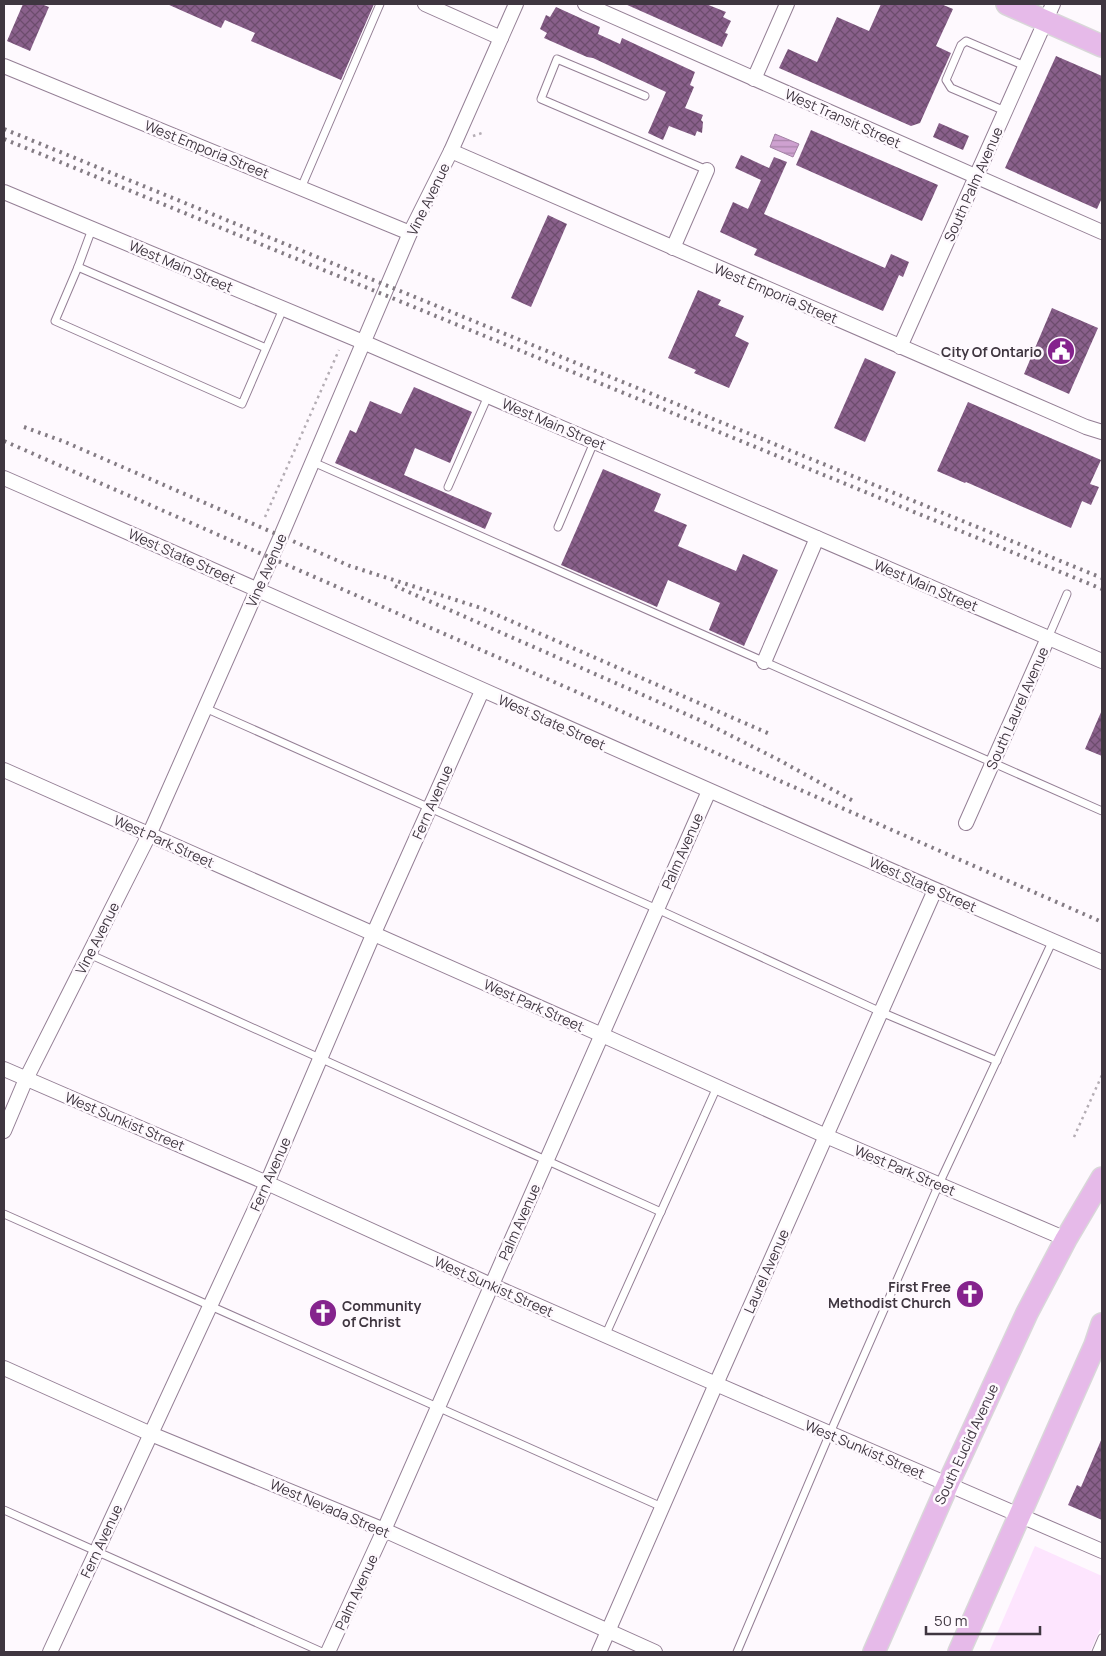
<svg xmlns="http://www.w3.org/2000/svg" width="1106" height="1656" font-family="Manrope,sans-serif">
	<defs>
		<pattern id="water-rules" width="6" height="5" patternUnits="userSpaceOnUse" patternTransform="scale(1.25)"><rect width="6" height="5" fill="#cea1d0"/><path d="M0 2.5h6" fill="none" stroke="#a984aa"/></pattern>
		<pattern id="building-cross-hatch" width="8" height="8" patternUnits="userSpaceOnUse" patternTransform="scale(1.25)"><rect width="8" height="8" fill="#89608b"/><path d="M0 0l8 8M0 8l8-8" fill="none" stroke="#6c4c6d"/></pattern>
	</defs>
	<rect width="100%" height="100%" fill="#fef9fe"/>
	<path fill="#fde5fe" d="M1035,1546L1102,1576V1625L1090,1652H989Z"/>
	<path fill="url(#water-rules)" stroke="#a381a5" d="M775,134L799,144L793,157L770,147Z"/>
	<g fill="url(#building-cross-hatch)">
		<path d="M23,4H41L49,7L30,51L7,41Z"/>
		<path d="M167,4H374L341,80L251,41L255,33L225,20L221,28Z"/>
		<path d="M625,4H706L726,12L723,17L731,21L725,33L728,34L722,47Z"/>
		<path d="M881,4H941L953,9L936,46L951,53L920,123L911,126L779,68L788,49L817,62L837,17L869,31Z"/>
		<path d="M556,7L600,27L598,34L620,44L622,38L695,72L690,85L694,87L685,108L703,115L701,120L703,122L702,133L697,131L695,136L669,126L663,140L648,133L666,92L593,58L587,57L544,38L547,33L540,29L546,15L550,17Z"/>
		<path d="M1056,56L1102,76V198L1097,209L1005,168Z"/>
		<path d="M939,123L969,136L963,150L933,137Z"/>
		<path d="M811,130L938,185L922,221L796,165Z"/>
		<path d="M741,155L769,168L774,157L787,162L764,214L885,268L891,254L909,262L903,277L899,275L883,311L754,255L757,249L720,232L733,202L748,209L761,180L735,168Z"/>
		<path d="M548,215L567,224L531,307L511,298Z"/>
		<path d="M698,290L721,300L718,305L744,316L735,336L749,343L729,388L694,373L696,370L668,358Z"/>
		<path d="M1052,308L1098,328L1069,394L1024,374Z"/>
		<path d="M865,358L896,372L865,442L834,428Z"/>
		<path d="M414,387L472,412L450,463L415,448L404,475L492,513L485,529L335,463L350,430L356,433L370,401L401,414Z"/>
		<path d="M968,402L1101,460L1090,484L1099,487L1091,505L1082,501L1071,528L966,482L965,483L937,471Z"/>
		<path d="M603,469L661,494L654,511L687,525L678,546L736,571L743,554L778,570L744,646L709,630L720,603L668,580L657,607L561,565Z"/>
		<path d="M1102,710V756L1085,749Z"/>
		<path d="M1102,1438V1520L1068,1505L1077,1485L1081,1487Z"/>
	</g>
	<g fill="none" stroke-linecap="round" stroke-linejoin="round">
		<defs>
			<g id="lane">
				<path d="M645,96L557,59L541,99L707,170"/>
				<path d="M1005,111L951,88L946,80L961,45L966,41L1025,66"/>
				<path d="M301,188L380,4"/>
				<path d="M78,267L92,229"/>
				<path d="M266,348L78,267L55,321L242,404L283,309"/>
				<path d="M313,462L1102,811"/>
				<path d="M448,487L488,396"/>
				<path d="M558,527L594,442"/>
				<path d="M1048,638L1067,594"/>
				<path d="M205,708L657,909L881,1012L997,1061"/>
				<path d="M89,954L661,1212"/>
				<path d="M4,1214L662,1507"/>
				<path d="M605,1336L717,1087"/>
				<path d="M4,1510L322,1652"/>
				<path d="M737,1652L830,1433L939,1184L1053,940"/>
				<path d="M1096,1652L1102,1638"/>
			</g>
			<g id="street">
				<path d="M425,4L501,38"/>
				<path d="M585,4L1102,232"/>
				<path d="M4,66L410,233"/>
				<path d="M754,79L787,4"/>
				<path d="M451,151L1086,427L1102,432"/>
				<path d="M4,192L363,342L1102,661"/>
				<path d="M673,248L707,170"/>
				<path d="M900,347L1053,4"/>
				<path d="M4,478C370,638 734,804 1102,962"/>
				<path d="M764,662L817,538"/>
				<path d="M4,770L602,1035L826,1136L1066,1239"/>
				<path d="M966,823L1048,638"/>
				<path d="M4,1069L267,1183L491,1285L716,1384L1102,1551"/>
				<path d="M4,1131L26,1079L149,835L281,536L410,233L451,151L516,4"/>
				<path d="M4,1368L151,1434L384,1530L655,1652"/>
				<path d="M50,1652L267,1183L373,935L482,691"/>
				<path d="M328,1652L384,1530L709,791"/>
				<path d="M599,1652L716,1384L935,890"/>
			</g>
			<g id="primary">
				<path d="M1007,4L1102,46"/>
				<path d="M874,1652L948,1484L1027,1313L1066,1239L1102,1178"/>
				<path d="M959,1652L1095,1345L1102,1324"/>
			</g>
		</defs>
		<use href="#lane" stroke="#947f95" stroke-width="9"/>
		<use href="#street" stroke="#947f95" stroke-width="16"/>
		<use href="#primary" stroke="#d9d7d9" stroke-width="24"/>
		<g stroke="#b4adb4" stroke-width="2.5" stroke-dasharray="2.5 4" stroke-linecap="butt">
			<path d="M473,136L482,133"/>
			<path d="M265,517L339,350"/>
			<path d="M1074,1137L1102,1075"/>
		</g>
		<use href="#lane" stroke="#fff" stroke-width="7"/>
		<use href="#street" stroke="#fff" stroke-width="14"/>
		<use href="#primary" stroke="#e6bae9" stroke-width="21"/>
		<g stroke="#847c84" stroke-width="4" stroke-dasharray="2.5 5" stroke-linecap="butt">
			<path d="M4,129L1102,578"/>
			<path d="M4,139L1102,589"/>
			<path d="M24,427L65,442L350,566L481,608L772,735"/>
			<path d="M4,441L1102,922"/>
			<path d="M395,586L702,721L779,760L855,802"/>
		</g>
	</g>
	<defs>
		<symbol id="civic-disc" viewBox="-11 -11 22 22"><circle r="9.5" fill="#85238d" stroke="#fef9fe"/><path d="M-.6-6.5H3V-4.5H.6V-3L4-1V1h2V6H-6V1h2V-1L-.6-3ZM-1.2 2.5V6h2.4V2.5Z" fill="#fff"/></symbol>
		<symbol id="church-disc" viewBox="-11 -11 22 22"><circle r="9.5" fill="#85238d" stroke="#fef9fe"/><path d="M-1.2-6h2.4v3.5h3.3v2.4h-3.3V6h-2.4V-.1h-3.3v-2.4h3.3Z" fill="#fff"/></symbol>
	</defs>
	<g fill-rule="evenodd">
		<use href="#civic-disc" x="1045" y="335" width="32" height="32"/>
		<use href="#church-disc" x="954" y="1278" width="32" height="32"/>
		<use href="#church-disc" x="307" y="1297" width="32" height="32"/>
	</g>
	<g text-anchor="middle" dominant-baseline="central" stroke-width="5" stroke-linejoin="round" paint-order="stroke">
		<g font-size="14" fill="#3f3640" stroke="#fef9fe">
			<text transform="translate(843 118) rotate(24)">West Transit Street</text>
			<text transform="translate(207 149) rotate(22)">West Emporia Street</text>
			<text transform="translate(973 184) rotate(-66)">South Palm Avenue</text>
			<text transform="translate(428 199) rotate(-64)">Vine Avenue</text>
			<text transform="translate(181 266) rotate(23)">West Main Street</text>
			<text transform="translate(776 293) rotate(23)">West Emporia Street</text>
			<text transform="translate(554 424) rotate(23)">West Main Street</text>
			<text transform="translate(182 556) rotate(24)">West State Street</text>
			<text transform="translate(266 570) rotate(-66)">Vine Avenue</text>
			<text transform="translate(926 585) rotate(23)">West Main Street</text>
			<text transform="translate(1017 708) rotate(-66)">South Laurel Avenue</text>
			<text transform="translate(552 722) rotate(24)">West State Street</text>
			<text transform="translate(432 802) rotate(-66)">Fern Avenue</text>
			<text transform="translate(164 841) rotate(24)">West Park Street</text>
			<text transform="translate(682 851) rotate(-66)">Palm Avenue</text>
			<text transform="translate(923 884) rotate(24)">West State Street</text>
			<text transform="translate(97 938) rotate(-63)">Vine Avenue</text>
			<text transform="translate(534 1005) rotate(24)">West Park Street</text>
			<text transform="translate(125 1121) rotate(23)">West Sunkist Street</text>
			<text transform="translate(905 1170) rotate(23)">West Park Street</text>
			<text transform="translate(270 1174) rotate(-66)">Fern Avenue</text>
			<text transform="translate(519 1222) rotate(-66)">Palm Avenue</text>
			<text transform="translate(766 1271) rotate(-66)">Laurel Avenue</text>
			<text transform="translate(494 1286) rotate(24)">West Sunkist Street</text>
			<text transform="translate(966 1444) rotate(-65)">South Euclid Avenue</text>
			<text transform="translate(865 1449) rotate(23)">West Sunkist Street</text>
			<text transform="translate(330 1508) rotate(23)">West Nevada Street</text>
			<text transform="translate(101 1541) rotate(-65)">Fern Avenue</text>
			<text transform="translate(356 1592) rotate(-65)">Palm Avenue</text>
		</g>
		<g font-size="14" font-weight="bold" fill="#3f3640" stroke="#fef9fe" text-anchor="end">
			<text x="1042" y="351">City Of Ontario</text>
			<text x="951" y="1286">First Free<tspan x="951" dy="16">Methodist Church</tspan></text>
			<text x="342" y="1305" text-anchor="start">Community<tspan x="342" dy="16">of Christ</tspan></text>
		</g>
	</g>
	<rect width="1106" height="1656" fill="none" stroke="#3f3640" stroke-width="10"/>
	<path d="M926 1626v8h114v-8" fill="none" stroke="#3f3640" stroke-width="2.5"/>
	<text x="934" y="1626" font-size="15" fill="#3f3640" stroke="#fef9fe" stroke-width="4" paint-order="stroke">50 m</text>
</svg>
